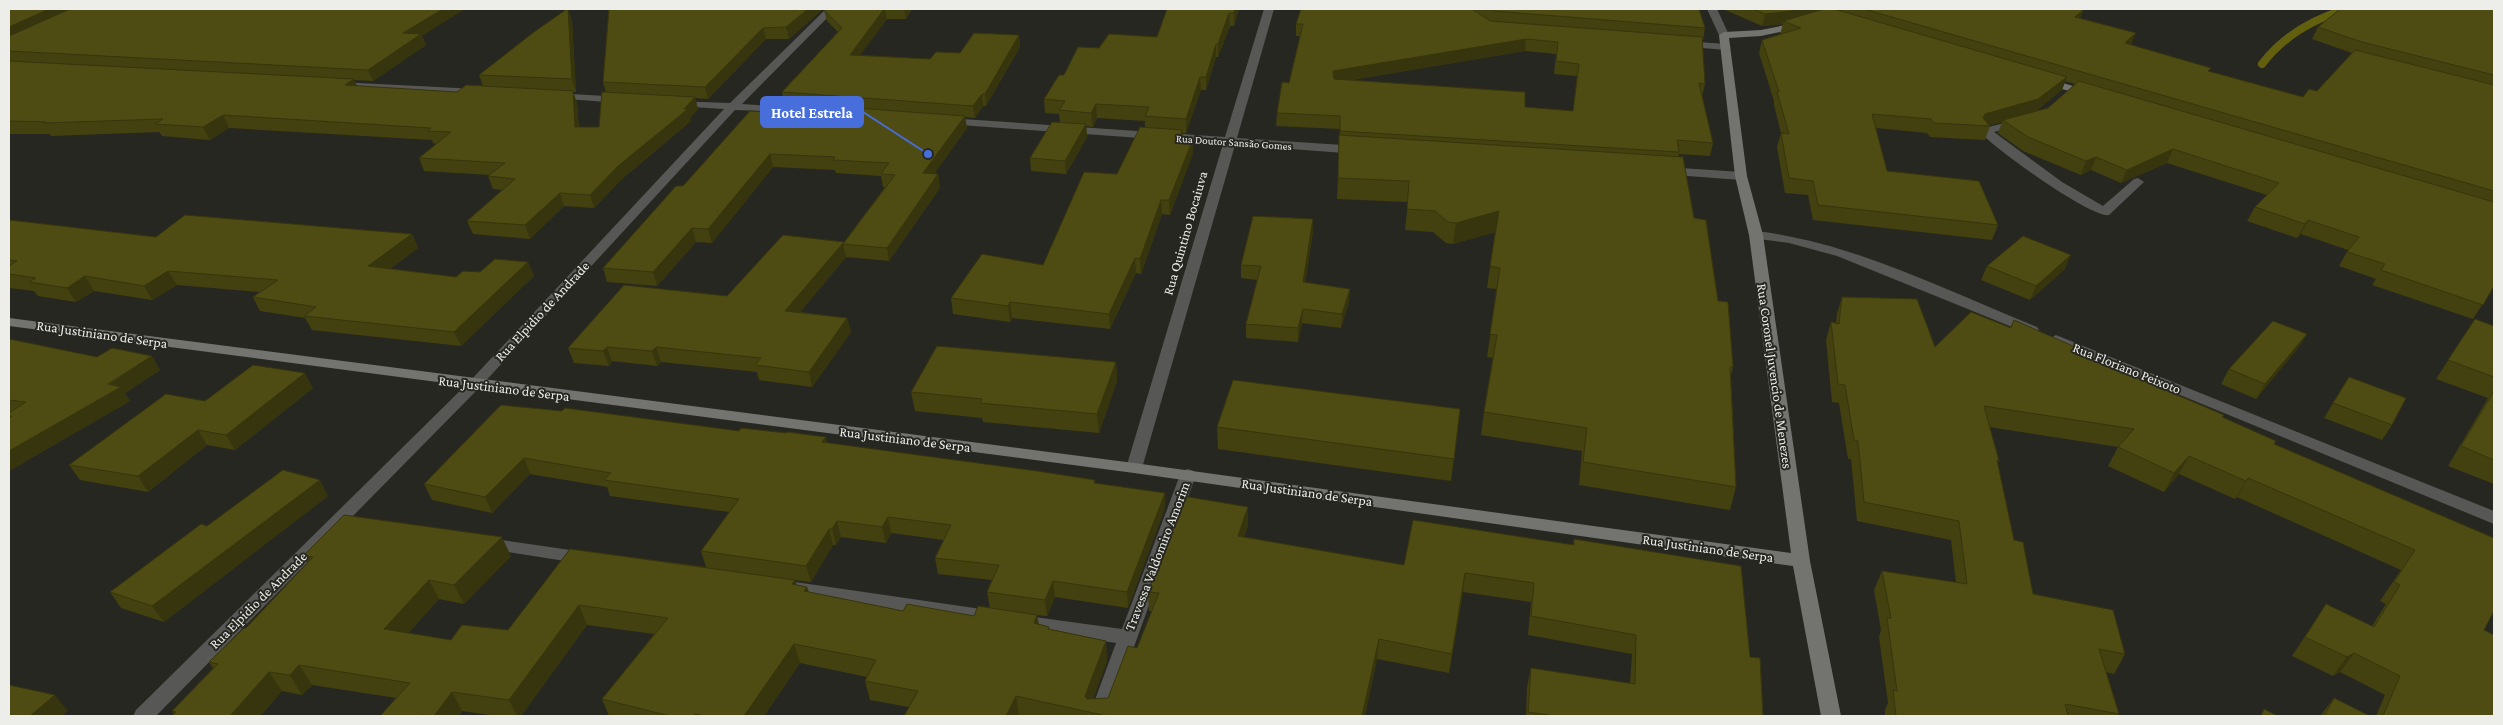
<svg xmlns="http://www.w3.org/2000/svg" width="2503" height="725" font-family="'Crimson Pro',serif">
	<rect width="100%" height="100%" fill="#272722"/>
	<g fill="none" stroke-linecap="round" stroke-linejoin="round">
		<path stroke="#625f0f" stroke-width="8" d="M2262,64C2284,35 2313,19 2347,9"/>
		<g fill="#575855" fill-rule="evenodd">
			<path d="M1683,41L1726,44L1731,47L1726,50L1679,46V42Z"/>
			<path d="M2020,119L2024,120V124L1994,132L2062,182L2103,206L2134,179L2138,178L2144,182L2109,215C2092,219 1992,147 1979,131L1981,129Z"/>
		</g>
		<g fill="#575855" fill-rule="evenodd">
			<path d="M826,9H836L742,104L787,107L791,108V112L735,110L480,387L156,716H133L136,710L470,381L724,109L677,106L673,105V101L730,103Z"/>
			<path d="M1264,9H1274L1237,138L1358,146L1364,150L1358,154L1235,145L1142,468L1140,472H1128L1126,468L1223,144L947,124L941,121L947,118L1225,137Z"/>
			<path d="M1707,9H1717L1729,35L1728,37H1720Z"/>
			<path d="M338,82L477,89L483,92L477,95L334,87V83Z"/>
			<path d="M555,93L622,97L628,100L622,103L551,98L549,96Z"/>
			<path d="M1665,167L1741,172L1747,176L1741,180L1661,174L1659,171Z"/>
			<path d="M1756,231C1853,242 1947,291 2037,327L2039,330L2032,334L2027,333L1837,256L1789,243L1751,238L1749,235Z"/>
			<path d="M2056,335L2494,511V524L2051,342L2049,339Z"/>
			<path d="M1188,469L1194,471L1196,475L1109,716H1089L1116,643L1020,629L1013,627L1011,622L1013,617L1020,615L1122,629L1180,475L1182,471Z"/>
			<path d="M488,538L584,552L590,553L593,558L590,563L584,564L482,548L479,544L482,540Z"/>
			<path d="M788,581L995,611L1002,613L1004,618L1002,623L995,625L788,595L782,593L779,588L782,583Z"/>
		</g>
		<g fill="#73736f" fill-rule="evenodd">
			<path d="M1801,22L1805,23V27L1761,36L1729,38L1747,176L1763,235L1810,561L1841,716H1821L1793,566L1134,473L9,326V318L1134,463L1791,553L1749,235L1735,176L1719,35L1724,32L1761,30Z"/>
			<path d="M2045,78L2094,92L2096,94L2090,97L2041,83V79Z"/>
		</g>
	</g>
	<g fill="#43410f" fill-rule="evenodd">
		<path d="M9,9L422,36L426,45L373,81L354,80L357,86L457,92L483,86L479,75L572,20L576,92H573L577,103L579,127H599L606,93L603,82L609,9H823L789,39H766L708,99L695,98L698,109L690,118L691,121L622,179L594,208L564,206L530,239L473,234L467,221L502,190L493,189L488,176L490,175L424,171L419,158L437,144L433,143L432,140L229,128L210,140L162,136L159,132L51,136L50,134H9Z"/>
		<path d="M825,9H912L906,19H887L860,55L930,59L960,53L1019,35L1020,47L986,106H983L975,118L965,117L967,128L934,174H938L940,188L889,261L846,257L800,312L847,318L851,332L812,387L759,380L757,372L661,362L657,366L612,361L609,366L574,363L568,348L727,296L844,242L885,187H883L881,176L836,173L835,170L773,167L712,243L696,242L657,286L607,282L603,268L683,186L763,112L784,103L782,92L838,32L827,21L824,10Z"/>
		<path d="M1239,9L1234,26H1230L1218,57H1216L1206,90H1201L1186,133H1182L1183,138L1193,153L1170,215L1162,214L1141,274L1136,273L1110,329L1012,318L1010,322L953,314L951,298L1043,265L1117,174L1145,127V121L1097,118L1093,127L1086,126L1087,137L1066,174L1031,171L1030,158L1060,122L1059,114L1045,113L1044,99L1064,75L1099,48L1157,37Z"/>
		<path d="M1301,9H1699L1705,28L1703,40H1702L1705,84L1702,96L1713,143L1710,156L1679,154L1678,157L1694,218L1718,301L1733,367L1731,375L1736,487L1730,510L1579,485L1582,451L1481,435L1484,412L1493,358L1487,357L1497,289L1487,288L1495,232L1453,244L1446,243L1433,232L1405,230L1408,202L1337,199L1340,129L1276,126L1277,113L1289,83L1300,36H1296V24ZM1525,51L1556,54L1554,74L1577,76L1573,111L1525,107L1352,80Z"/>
		<path d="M1723,9H2084L2080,18L2131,45L2210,72L2303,97L2317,91L2352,53L2312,39L2318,27L2494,9V286L2473,319L2372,285L2376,279L2339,266L2348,250L2301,234L2297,238L2247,221L2255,207L2267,195L2167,163L2121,183L2091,170L2081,175L2023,151L1998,133L2002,122L1990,125V126L1985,140L1930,137L1927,133L1876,128L1887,171L1998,225L1992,240L1813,220L1808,195L1785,193L1777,147L1781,133L1774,105V101L1759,53L1762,40L1781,34H1780L1783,24L1762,26ZM2065,81L2075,84L2048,108L2036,111L2062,90Z"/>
		<path d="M9,220L156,237L412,234L418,248L390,269L456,277L528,262L534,276L461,346L312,330L305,318L260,311L253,297L260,292L177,285L152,300L94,291L76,302L38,296L34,291L9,288Z"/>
		<path d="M1313,232L1305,283L1349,302L1341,328L1302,323L1298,342L1246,338V324L1257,280L1241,278V265Z"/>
		<path d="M1987,266L2065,269L2030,300L1981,280Z"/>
		<path d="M1842,297L1935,347L2010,327L2014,320L2083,355L2223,417L2274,444L2494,538L2484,630L2494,716H2376L2385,695L2340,672L2333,676L2292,656L2326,604L2372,626L2386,604L2380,601L2401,570L2237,497L2235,499L2179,474L2164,492L2108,466L2118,447L1989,427L1999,461L1997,464L2014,540L2033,594L2125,654L2114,674L2106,672L2119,714L2118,716H1885V710L1888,703L1879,637L1881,630L1874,590L1882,571L1956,583L1951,540L1857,521L1851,459H1848L1839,403L1832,402L1826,340L1831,322L1836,323L1837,314Z"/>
		<path d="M2475,319L2494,326V484L2448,466L2488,398L2436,379Z"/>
		<path d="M2307,334L2298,348L2256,399L2221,384L2229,369Z"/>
		<path d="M9,339L160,370L125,393L130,401L9,471Z"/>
		<path d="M1116,362L1117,381L1099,433L983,422L982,418L915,411L911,392Z"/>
		<path d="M2349,377L2392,425L2382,440L2324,418Z"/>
		<path d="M313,388L235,450L207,445L148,492L80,480L69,465L205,401Z"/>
		<path d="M501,405L827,443L1095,483L1165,493V508L1128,608L1055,597L1047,616L1037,615L1039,624L1049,627L1050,629L1106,641L1107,661L1093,699L1108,698L1137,648L1152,611H1149L1148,592L1248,526L1244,537L1404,565L1573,544L1574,539L1750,657L1763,716H1526L1527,687L1531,668L1630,684L1632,654L1528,635L1531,602L1463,592L1449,673L1377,659L1365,716H1021L909,707L870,700L865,681L867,677L800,663L764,716H609L602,699L654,634L587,625L521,716H496L462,711L459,716H380L396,698L312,685L302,695L282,691L260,716H171L174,714L172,711L213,668L209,662L246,628L307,563L303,556H511L464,604L439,599L408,633L451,640L508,630L570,549L706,567L701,551L729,512L610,496L607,487L530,474L492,513L432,500L424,484ZM891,533L944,540L935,558L938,574L992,580L987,592L990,608L974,616L903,611L809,592L807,587L797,585L795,580L811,582L833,545H836L841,537L886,543Z"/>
		<path d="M1460,409L1451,481L1218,449L1217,427Z"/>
		<path d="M328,496L164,622L121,608L110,592L207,526Z"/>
		<path d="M2334,698L2324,716H2320Z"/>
	</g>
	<g fill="#37350d">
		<path d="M49,9H79L9,41V27Z"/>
		<path d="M443,9H465L422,36L426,45L373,81L368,70L403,33Z"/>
		<path d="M568,9L572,20L576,92L572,79Z"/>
		<path d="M808,9H823L789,39L786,27Z"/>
		<path d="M884,9H885L887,19L852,66L850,55Z"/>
		<path d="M904,9H912L906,19Z"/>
		<path d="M1235,9H1239L1234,26V13Z"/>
		<path d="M1798,9H1824L1783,21V24L1762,26L1765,14Z"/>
		<path d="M2084,9L2079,21L2075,17Z"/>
		<path d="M1229,13L1230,26L1218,57V44Z"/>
		<path d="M763,28L766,39L708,99L705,87Z"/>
		<path d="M2136,33L2131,45L2125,43Z"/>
		<path d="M1019,35L1020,47L986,106L985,94Z"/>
		<path d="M1526,39L1525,51L1333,83V71Z"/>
		<path d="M1216,44V57L1206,90V77Z"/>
		<path d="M1200,77L1201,90L1186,133V119Z"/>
		<path d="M2067,77L2062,90L2033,113L2003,120L2002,122L1988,126L1980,125L1985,114Z"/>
		<path d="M354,79L359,91L345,85Z"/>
		<path d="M573,91L577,103L579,139L575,127Z"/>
		<path d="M982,94L983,106L975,118L973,106Z"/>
		<path d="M695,97L698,109L690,118L691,121L622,179L594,208L590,195L618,166L684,109Z"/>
		<path d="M1096,104L1097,118L1093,127L1091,113Z"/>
		<path d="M223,115L229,128L210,140L203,127Z"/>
		<path d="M965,116L967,128L925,187L923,173Z"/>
		<path d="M1086,124L1087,137L1066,174L1065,161Z"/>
		<path d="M1182,130L1183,144L1180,138Z"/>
		<path d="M1193,139V153L1170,215L1169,200Z"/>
		<path d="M2173,149L2167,163L2121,183L2127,170Z"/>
		<path d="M770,154L773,167L712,243L708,229Z"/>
		<path d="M2096,157L2091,170L2081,175L2086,161Z"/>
		<path d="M938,174L940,188L889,261L887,248Z"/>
		<path d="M560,193L564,206L530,239L525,225Z"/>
		<path d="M1161,200L1162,214L1141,274L1140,259Z"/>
		<path d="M1499,211L1496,232L1453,244L1456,223Z"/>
		<path d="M1313,219V232L1303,296V282Z"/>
		<path d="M2308,220L2301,234L2297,238L2305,224Z"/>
		<path d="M692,228L696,242L657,286L653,272Z"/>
		<path d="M412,234L418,248L374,280L368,266Z"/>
		<path d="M844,242L843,244L846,257L789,325L785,311Z"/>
		<path d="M2071,255L2065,269L2030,300L2036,286Z"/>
		<path d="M1135,258L1136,273L1110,329L1109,314Z"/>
		<path d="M528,262L534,276L461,346L454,332Z"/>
		<path d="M168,271L177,285L152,300L144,286Z"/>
		<path d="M85,276L94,291L76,302L67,288Z"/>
		<path d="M1350,289L1349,302L1341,328L1342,314Z"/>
		<path d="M1010,302L1012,318L1010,322L1008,306Z"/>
		<path d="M1303,309L1302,323L1298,342V328Z"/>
		<path d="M847,318L851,332L812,387L809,372Z"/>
		<path d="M2307,334L2298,348L2256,399L2265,384Z"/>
		<path d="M607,347L612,361L609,366L603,351Z"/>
		<path d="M656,347L661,362L657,366L652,351Z"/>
		<path d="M152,356L160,370L125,393L130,401L9,471V451Z"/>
		<path d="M1116,362L1117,381L1099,433L1097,414Z"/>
		<path d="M305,373L313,388L235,450L226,435Z"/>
		<path d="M198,430L207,445L148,492L138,476Z"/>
		<path d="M826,437L830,453L822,442Z"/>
		<path d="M2189,456L2179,474L2164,492L2174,473Z"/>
		<path d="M524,458L530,474L492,513L485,497Z"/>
		<path d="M2248,478L2237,497L2235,499L2246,481Z"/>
		<path d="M320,480L328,496L164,622L152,606Z"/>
		<path d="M1165,493V508L1128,608L1127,592Z"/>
		<path d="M1248,507V526L1238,555V536Z"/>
		<path d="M888,517L891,533L886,543L882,527Z"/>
		<path d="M837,521L841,537L836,545L832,529Z"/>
		<path d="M829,529L833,545L811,582L806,566Z"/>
		<path d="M502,537L511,556L464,604L454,585Z"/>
		<path d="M1465,573L1463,592L1449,673L1452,654Z"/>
		<path d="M429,580L439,599L395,648L384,629Z"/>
		<path d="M795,580L801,599L792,584Z"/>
		<path d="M1053,581L1055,597L1047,616L1045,600Z"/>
		<path d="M807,587L813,606L804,591Z"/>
		<path d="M579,605L587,625L521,716H517L509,700Z"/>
		<path d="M1037,615L1040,634L1034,623Z"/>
		<path d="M1379,639L1377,659L1365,716H1362Z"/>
		<path d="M1106,641L1107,661L1088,712L1085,696Z"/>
		<path d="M794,644L800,663L764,716H744Z"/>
		<path d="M2354,653L2340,672L2333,676L2347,657Z"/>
		<path d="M299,665L312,685L302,695L290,675Z"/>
		<path d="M269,672L282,691L260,716H230Z"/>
		<path d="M452,692L462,711L459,716H434Z"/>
		<path d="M55,695L68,711L62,716H30Z"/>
		<path d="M1016,696L1019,716H1006Z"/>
	</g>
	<g fill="#4e4c12" stroke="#37350d" fill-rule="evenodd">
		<path d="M9,9H49L9,27Z"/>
		<path d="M70,9H443L403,33L421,34L368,70L9,51V36Z"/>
		<path d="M567,9H568L572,79L479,75L534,32Z"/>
		<path d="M609,9H808L786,27L763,28L705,87L603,82Z"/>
		<path d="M825,9H884L850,55L930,59L936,52L960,53L974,33L1019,35L985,94H982L973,106L782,92L842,28L824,10Z"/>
		<path d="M1167,9H1235L1234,13H1229L1218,44H1216L1206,77H1200L1186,119L1145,116L1149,107L1096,104L1091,113L1059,110L1065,101L1044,99L1059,75H1064L1078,47L1099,48L1109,34L1157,37Z"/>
		<path d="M1301,9H1472L1490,21L1702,37L1705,84L1699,83L1713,143L1677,140L1679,152L1340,131V116L1277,113L1282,82L1289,83L1303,24H1296ZM1526,39L1558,42L1556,61L1579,64L1573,111L1525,107V92L1334,79L1333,71Z"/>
		<path d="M1490,9H1699L1705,28L1494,11Z"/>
		<path d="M1753,9H1798L1791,11L1765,14Z"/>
		<path d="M1824,9H1834L2067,77L2038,99L1985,114L1983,118L1990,126L1934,123L1931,119L1872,114L1887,171L1979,181L1998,225L1818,205L1813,181L1789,178L1781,133L1789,134L1777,92H1779L1762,40L1801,28L1783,21Z"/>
		<path d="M1864,9H2084L2075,17L2136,33L2125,43L2211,68L2208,71L2303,97L2309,89L2317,91L2355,50L2494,85V191Z"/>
		<path d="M2340,9H2494V75L2362,42L2318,27Z"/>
		<path d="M9,61L354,79L345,85L457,92L466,85L573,91L575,127H599L602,92L695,97L684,109H688L618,166L590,195L560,193L525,225L467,221L515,179L488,176L505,163L419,158L451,132L428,131L431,128L223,115L203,127L155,124L163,119L44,123L46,122L9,121Z"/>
		<path d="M2079,81L2494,202V286L2483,305L2381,270L2385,264L2347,252L2359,237L2308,220L2305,224L2255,207L2279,183L2173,149L2127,170L2096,157L2086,161L2028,137L2003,120L2048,108Z"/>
		<path d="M772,102L965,116L923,173L938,174L887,248L843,244L895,175L881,174L889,163L833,160L835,157L770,154L708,229L692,228L653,272L603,268L676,186H683L750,111L763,112Z"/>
		<path d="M1052,122L1086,124L1065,161L1030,158Z"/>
		<path d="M1140,127L1182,130L1180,138L1193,139L1169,200H1161L1140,259L1135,258L1109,314L1010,302L1008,306L951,298L982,254L1043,265L1084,172L1117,174Z"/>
		<path d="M1339,135L1683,157L1694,218L1706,220L1718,301L1728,302L1733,367H1730L1736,487L1583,462L1587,428L1484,412L1497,335L1490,334L1500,268L1490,266L1499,211L1456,223L1448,222L1435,211L1407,209L1409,181L1338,178Z"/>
		<path d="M185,215L412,234L368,266L456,277L463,271L480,272L495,259L528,262L454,332L304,316L316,307L253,297L278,280L168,271L144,286L85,276L67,288L29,282L36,278L9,274V266L17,261L9,260V220L156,237Z"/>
		<path d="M1253,216L1313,219L1303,282L1350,289L1342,314L1303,309L1298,328L1246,324L1261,266L1241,265Z"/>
		<path d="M783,235L844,242L785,311L847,318L809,372L755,365L761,358L656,347L652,351L607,347L603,351L568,348L624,285L727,296Z"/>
		<path d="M2023,236L2071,255L2036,286L1987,266Z"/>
		<path d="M1842,297L1917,299L1935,347L1971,312L2011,328L2014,320L2084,351L2083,355L2224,415L2222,417L2276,441L2274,444L2494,538V611L2484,630L2494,635V716H2383L2400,676L2354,653L2347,657L2305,637L2326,604L2374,627L2400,585L2394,582L2415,550L2248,478L2246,481L2189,456L2174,473L2118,447L2134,429L1984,406L1999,461L1997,460L2014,540L2023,542L2033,594L2113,610L2125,654L2099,649L2119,714L2065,704L2068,716H1896L1893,690L1897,691L1887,618H1891L1882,571L1967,584L1959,521L1864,502L1858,441L1854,440L1845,385L1838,384L1831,322L1839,324Z"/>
		<path d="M2475,319L2494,326V377L2448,360Z"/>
		<path d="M2273,321L2307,334L2265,384L2229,369Z"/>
		<path d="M9,339L97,357L112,348L152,356L108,384L121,387L9,451V418L12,416H9V413L26,402L9,400Z"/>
		<path d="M937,346L1116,362L1097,414L980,403L982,399L911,392Z"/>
		<path d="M253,365L305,373L226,435L198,430L138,476L69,465L166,394L205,401Z"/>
		<path d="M2349,377L2406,398L2392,425L2333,403Z"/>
		<path d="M1233,380L1460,409L1454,459L1217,427Z"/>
		<path d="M2494,391V460L2461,446Z"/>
		<path d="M501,405L562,411L565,408L739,431L741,428L786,433L787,432L826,437L822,442L1037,471L1095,480L1094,483L1165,493L1127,592L1053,581L1045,600L987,592L999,565L935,558L951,525L888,517L882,527L837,521L832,529H829L806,566L701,551L739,499L604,480L611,473L524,458L485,497L424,484Z"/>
		<path d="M283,470L320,480L152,606L110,592L201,524L207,526Z"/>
		<path d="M1183,496L1248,507L1238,536L1404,565L1413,520L1574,545V539L1741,566L1750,657L1760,658L1763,716H1555L1528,712L1531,668L1635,684L1636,635L1531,616L1534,583L1465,573L1452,654L1379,639L1362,716H1107L1016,696L1006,716H904L918,691L865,681L876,660L794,644L744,716H706L695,714L694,716H670L602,699L668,618L579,605L509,700L452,692L434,716L422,715V716H380L410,683L299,665L290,675L269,672L230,716H171L176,712L172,711L218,664L209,662L244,628H246L313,557L303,556L344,515L502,537L454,585L429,580L384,629L451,640L462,625L508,630L570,549L795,580L792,584L807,587L804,591L903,611L907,604L974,616L978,606L1037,615L1034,623L1049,627L1048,629L1106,641L1085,696L1087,699L1108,698L1128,646L1137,648L1159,593L1148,592Z"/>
		<path d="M9,685L55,695L30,716H9Z"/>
		<path d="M2334,698L2370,716H2324Z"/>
		<path d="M2264,709L2278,716H2261Z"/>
	</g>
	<g text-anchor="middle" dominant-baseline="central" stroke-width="4" stroke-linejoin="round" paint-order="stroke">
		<g font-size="11" fill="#edede9" stroke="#272722">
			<text transform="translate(1234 142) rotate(4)">Rua Doutor Sansão Gomes</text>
		</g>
		<g font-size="14" fill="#edede9" stroke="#272722">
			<text transform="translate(1185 233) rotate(-74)">Rua Quintino Bocaiuva</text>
			<text transform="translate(542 311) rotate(-47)">Rua Elpidio de Andrade</text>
			<text transform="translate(102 334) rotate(8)">Rua Justiniano de Serpa</text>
			<text transform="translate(2127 368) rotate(22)">Rua Floriano Peixoto</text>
			<text transform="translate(1775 376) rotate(82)">Rua Coronel Juvencio de Menezes</text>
			<text transform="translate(504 388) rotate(7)">Rua Justiniano de Serpa</text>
			<text transform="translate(905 439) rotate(7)">Rua Justiniano de Serpa</text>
			<text transform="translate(1307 492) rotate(8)">Rua Justiniano de Serpa</text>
			<text transform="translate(1708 548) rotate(8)">Rua Justiniano de Serpa</text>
			<text transform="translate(1157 556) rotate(-69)">Travessa Valdomiro Amorim</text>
			<text transform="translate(258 600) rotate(-45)">Rua Elpidio de Andrade</text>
		</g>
	</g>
	<path fill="none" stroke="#476edb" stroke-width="2" d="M928 154L863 112"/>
	<circle fill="#476edb" stroke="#272722" stroke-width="2" cx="928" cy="154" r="5"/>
	<rect fill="#476edb" stroke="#476edb" stroke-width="2" x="761" y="97" width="102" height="30" rx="5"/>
	<g font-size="15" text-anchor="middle" font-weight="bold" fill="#fff">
		<text x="812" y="118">Hotel Estrela</text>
	</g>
	<rect width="2503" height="725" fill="none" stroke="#edede9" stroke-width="20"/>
</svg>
